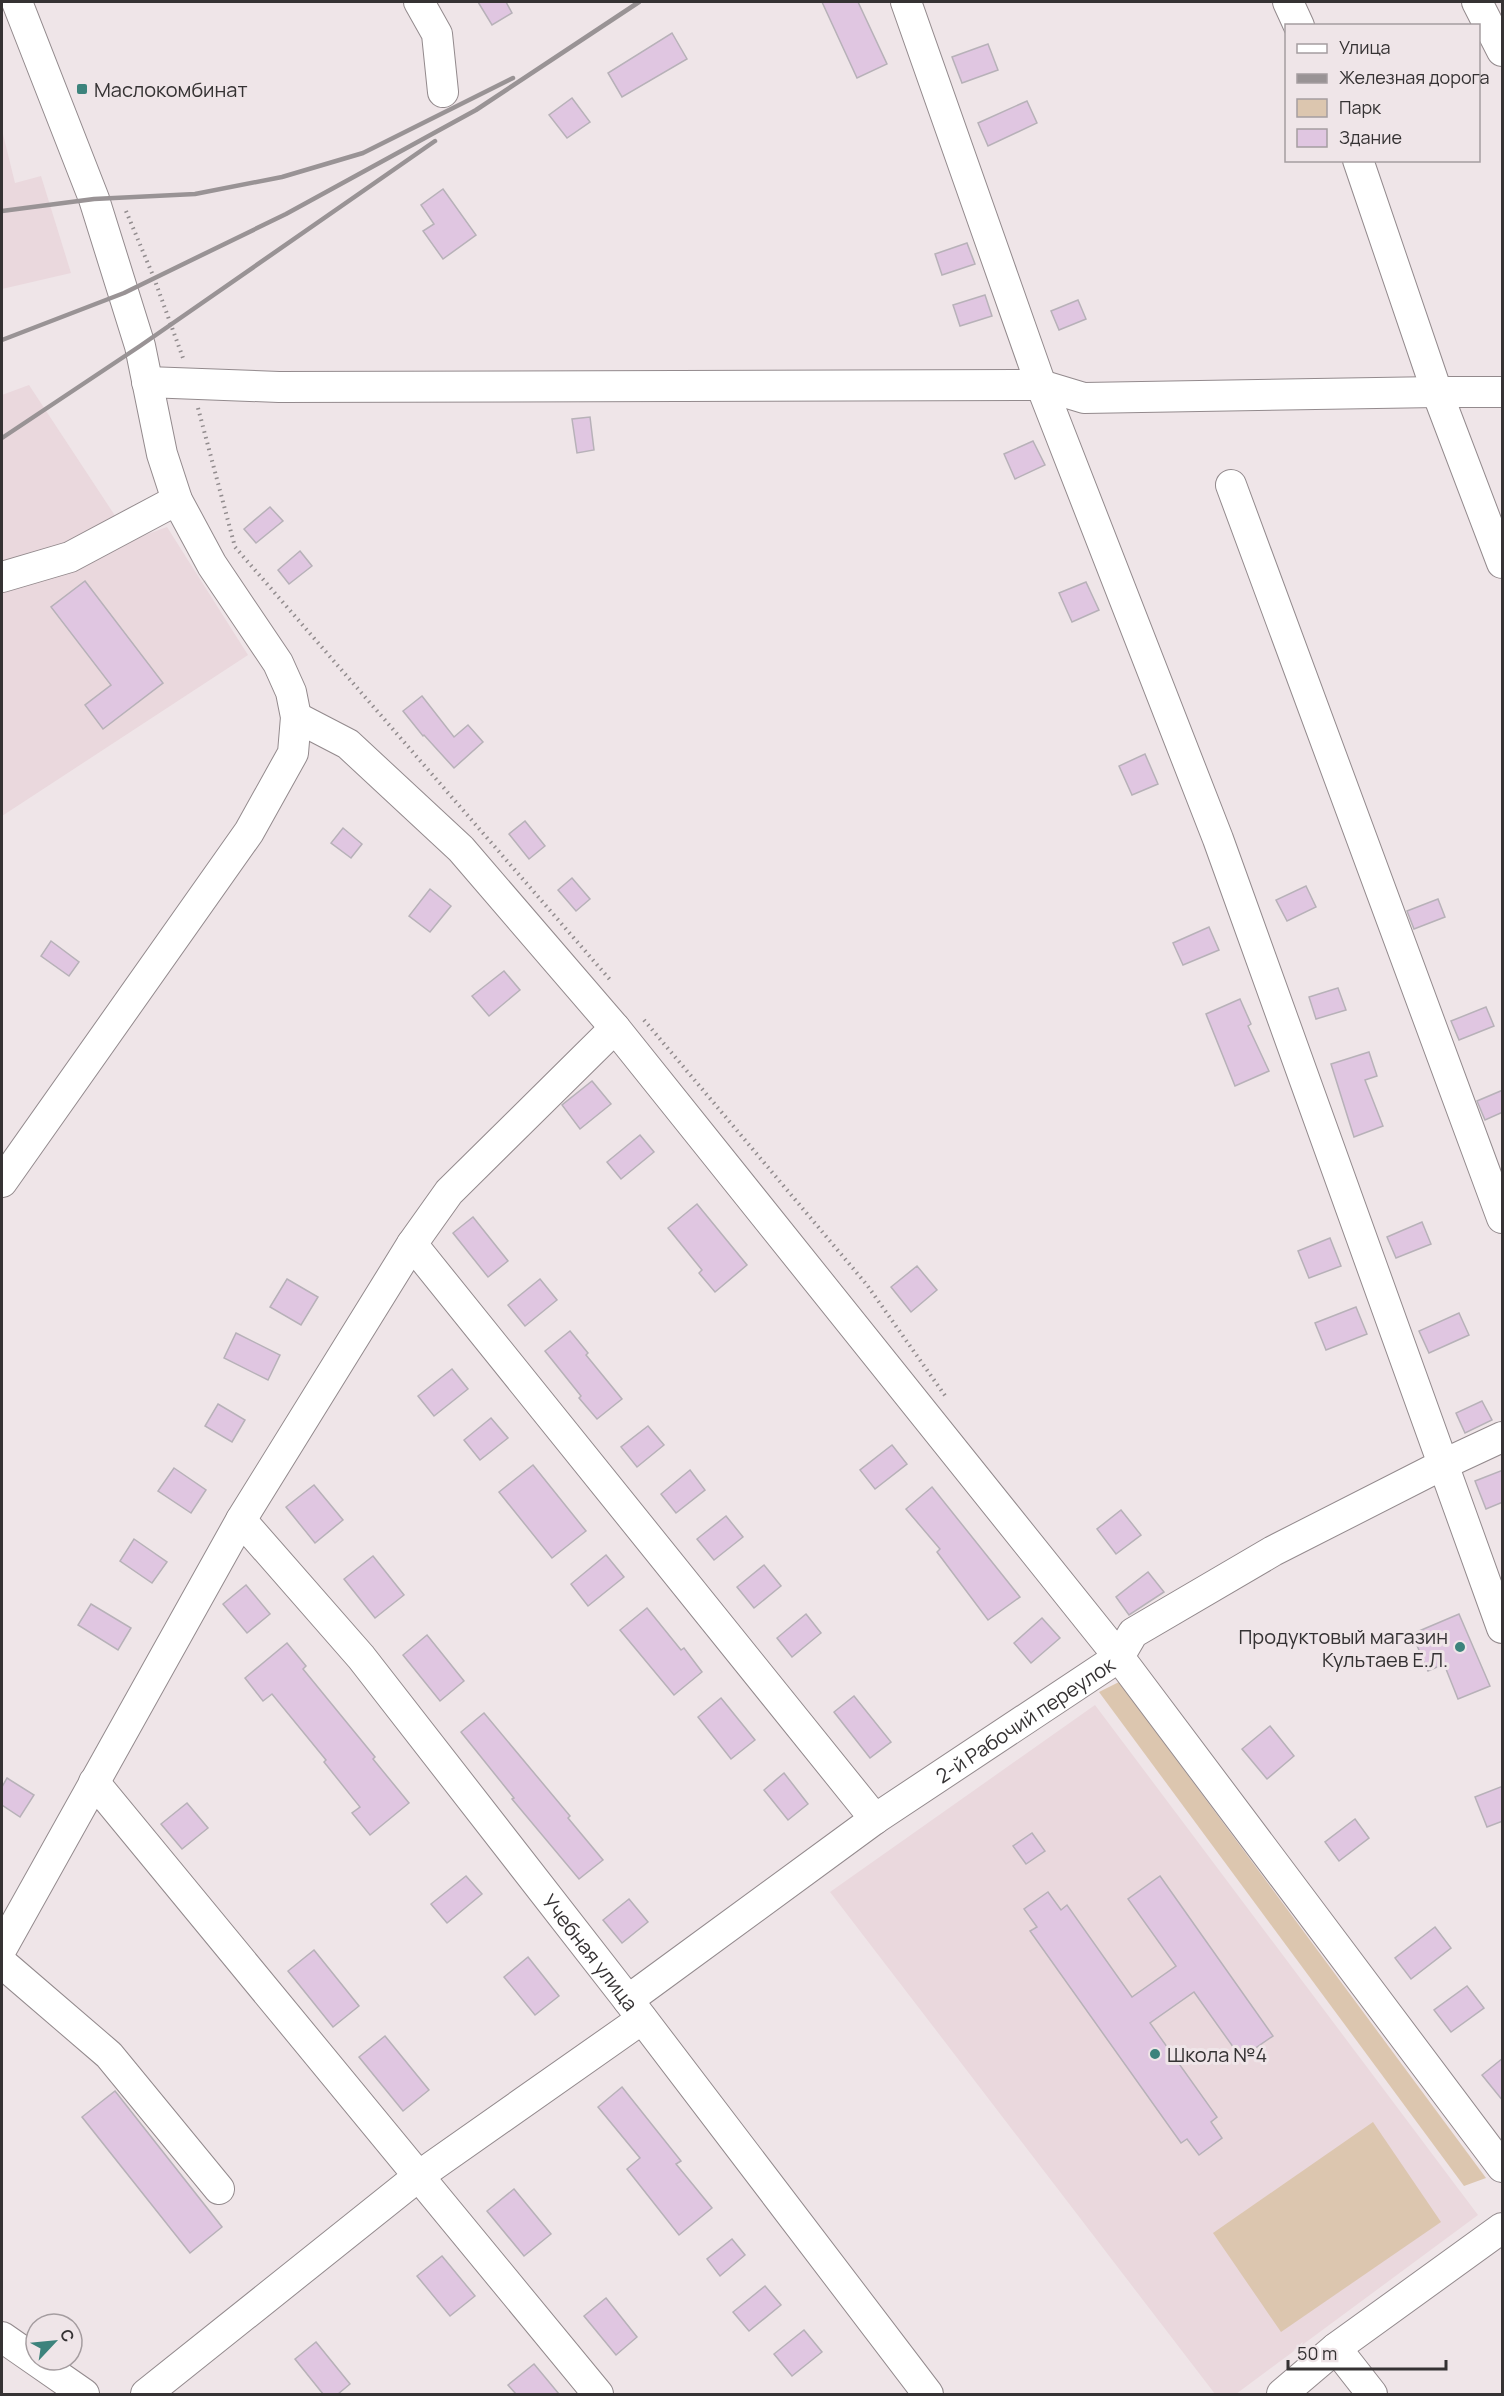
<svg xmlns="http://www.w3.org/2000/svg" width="1504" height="2396" font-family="Manrope,sans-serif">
	<rect width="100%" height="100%" fill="#efe5e8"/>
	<g fill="#ead8dd">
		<path d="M2,130L15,183L41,176L71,273L2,289Z"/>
		<path d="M29,385L131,540L167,527L248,655L2,816V395Z"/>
		<path d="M1095,1705L1478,2215L1236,2394H1215L830,1892Z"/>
	</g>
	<g fill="#dcc6af">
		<path d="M1119,1682L1486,2178L1464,2186L1099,1692Z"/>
		<path d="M1373,2122L1441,2222L1281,2332L1213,2233Z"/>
	</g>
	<g fill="#e0c6e1" stroke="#b7b1b8" stroke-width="1.5">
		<path d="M478,2H506L512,13L492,25Z"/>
		<path d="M822,2H858L887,64L857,78Z"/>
		<path d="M672,33L687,59L622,97L608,73Z"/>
		<path d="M988,44L998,70L962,83L952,57Z"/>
		<path d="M572,98L590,122L567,138L549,115Z"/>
		<path d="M1027,101L1037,123L988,146L978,123Z"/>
		<path d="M443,189L476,235L443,259L423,231L434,224L421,205Z"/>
		<path d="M967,243L975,264L942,275L935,254Z"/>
		<path d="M985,295L992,316L960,326L953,305Z"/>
		<path d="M1078,300L1086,319L1059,330L1051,311Z"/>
		<path d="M590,417L594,450L577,453L572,419Z"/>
		<path d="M1033,441L1045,465L1015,479L1004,454Z"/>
		<path d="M270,507L283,521L256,543L244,529Z"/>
		<path d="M300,551L312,566L289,584L278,570Z"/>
		<path d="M85,581L163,683L103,729L85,705L111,685L51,607Z"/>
		<path d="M1086,582L1099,610L1072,622L1059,593Z"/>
		<path d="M422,696L454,737L468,725L483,742L454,768L424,735L423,736L403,711Z"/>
		<path d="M1145,754L1158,784L1132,795L1119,766Z"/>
		<path d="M525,821L545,846L529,859L509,834Z"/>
		<path d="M343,828L362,844L351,858L331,843Z"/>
		<path d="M572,878L590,899L576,911L558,890Z"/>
		<path d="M1306,886L1316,907L1287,921L1276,900Z"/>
		<path d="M430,889L451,906L430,932L409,916Z"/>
		<path d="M1438,899L1445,917L1414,929L1407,911Z"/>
		<path d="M1209,927L1219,950L1183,965L1173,943Z"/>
		<path d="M51,941L79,962L69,976L41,956Z"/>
		<path d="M504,971L520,990L489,1016L472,996Z"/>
		<path d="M1338,988L1346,1010L1316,1019L1309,997Z"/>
		<path d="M1240,999L1251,1024L1248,1026L1269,1071L1235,1086L1206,1014Z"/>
		<path d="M1486,1007L1494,1026L1459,1040L1451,1021Z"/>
		<path d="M1369,1052L1377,1076L1365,1080L1383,1126L1354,1137L1331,1064Z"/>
		<path d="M592,1081L611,1104L580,1129L562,1105Z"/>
		<path d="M1503,1090V1112L1485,1120L1477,1101Z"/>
		<path d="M640,1135L654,1152L621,1179L607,1162Z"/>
		<path d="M697,1204L747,1265L715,1292L699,1273L702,1270L668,1228Z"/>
		<path d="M473,1217L508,1261L488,1277L453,1233Z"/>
		<path d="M1422,1222L1431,1244L1396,1258L1387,1237Z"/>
		<path d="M1330,1238L1341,1266L1309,1278L1298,1251Z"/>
		<path d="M917,1266L937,1290L911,1312L891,1287Z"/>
		<path d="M287,1279L318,1297L301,1325L270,1307Z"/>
		<path d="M540,1279L557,1300L525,1326L508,1305Z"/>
		<path d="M1356,1307L1367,1334L1326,1350L1315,1323Z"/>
		<path d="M1459,1313L1469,1335L1429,1353L1419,1331Z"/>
		<path d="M570,1331L588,1353L586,1355L622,1399L597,1419L579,1398L581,1396L545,1351Z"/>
		<path d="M236,1333L280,1355L268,1380L224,1358Z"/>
		<path d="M452,1369L468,1389L434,1416L418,1396Z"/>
		<path d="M1482,1401L1492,1420L1465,1433L1456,1413Z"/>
		<path d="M218,1404L245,1420L232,1442L205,1426Z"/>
		<path d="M491,1418L508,1438L480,1460L464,1440Z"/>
		<path d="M648,1426L664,1445L637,1467L621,1447Z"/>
		<path d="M892,1445L907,1464L875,1489L860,1470Z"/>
		<path d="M533,1465L586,1531L552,1558L499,1492Z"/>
		<path d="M174,1468L206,1490L191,1513L158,1491Z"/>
		<path d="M690,1470L705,1490L676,1513L661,1494Z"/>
		<path d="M1503,1470V1502L1486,1509L1475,1481Z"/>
		<path d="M314,1485L343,1520L315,1543L286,1507Z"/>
		<path d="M932,1487L1020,1597L988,1620L937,1552L940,1549L906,1509Z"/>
		<path d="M1121,1510L1141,1535L1116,1554L1097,1529Z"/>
		<path d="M726,1516L743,1537L714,1560L697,1539Z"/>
		<path d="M134,1539L167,1562L152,1583L120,1561Z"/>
		<path d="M606,1555L624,1577L588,1606L571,1584Z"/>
		<path d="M373,1556L404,1595L375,1618L344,1579Z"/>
		<path d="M764,1565L781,1586L754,1608L737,1587Z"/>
		<path d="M1148,1572L1164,1592L1129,1615L1116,1597Z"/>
		<path d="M246,1585L270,1614L247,1633L223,1604Z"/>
		<path d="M91,1604L131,1628L118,1650L78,1625Z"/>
		<path d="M647,1608L681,1650L684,1648L702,1672L674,1695L620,1630Z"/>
		<path d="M806,1614L821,1633L792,1657L777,1638Z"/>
		<path d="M1459,1614L1490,1686L1458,1699L1444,1664L1428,1671L1412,1634Z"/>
		<path d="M1042,1618L1060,1638L1031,1663L1014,1643Z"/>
		<path d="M427,1635L464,1681L440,1701L403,1655Z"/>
		<path d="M287,1643L306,1666L303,1669L375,1757L373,1759L409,1803L370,1835L352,1813L360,1807L324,1762L326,1760L272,1694L263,1701L245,1678Z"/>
		<path d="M854,1696L891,1742L870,1758L834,1712Z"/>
		<path d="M721,1698L755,1740L731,1759L698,1717Z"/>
		<path d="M484,1713L570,1816L568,1818L603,1860L579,1879L512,1799L514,1798L461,1732Z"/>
		<path d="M1270,1726L1294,1756L1267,1779L1242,1749Z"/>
		<path d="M784,1773L808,1804L788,1820L764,1790Z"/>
		<path d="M7,1778L34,1795L20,1817L2,1805V1787Z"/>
		<path d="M1503,1786V1821L1487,1827L1475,1797Z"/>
		<path d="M187,1803L208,1828L182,1849L161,1824Z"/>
		<path d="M1355,1819L1369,1838L1339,1861L1325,1842Z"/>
		<path d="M1032,1833L1045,1851L1026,1864L1013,1846Z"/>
		<path d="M466,1876L482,1894L447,1923L431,1904Z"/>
		<path d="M1160,1876L1273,2036L1241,2058L1194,1992L1150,2023L1217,2117L1211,2122L1222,2138L1199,2155L1187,2139L1181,2143L1030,1931L1037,1927L1024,1909L1048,1892L1061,1910L1067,1905L1132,1997L1176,1966L1128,1899Z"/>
		<path d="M629,1899L648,1922L622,1943L603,1920Z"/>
		<path d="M1435,1927L1451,1948L1411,1979L1395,1958Z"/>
		<path d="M314,1950L359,2006L333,2027L288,1971Z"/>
		<path d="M528,1957L559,1996L535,2015L504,1977Z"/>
		<path d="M1467,1986L1484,2008L1451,2032L1434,2010Z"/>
		<path d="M385,2036L429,2090L403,2111L359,2057Z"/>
		<path d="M1503,2058V2101L1482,2075Z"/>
		<path d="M622,2087L681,2161L676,2164L712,2208L679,2235L627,2169L640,2158L598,2107Z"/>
		<path d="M115,2091L222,2227L190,2253L82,2117Z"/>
		<path d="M514,2189L551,2234L524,2256L487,2211Z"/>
		<path d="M732,2239L745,2255L720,2276L707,2259Z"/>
		<path d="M442,2256L475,2296L450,2316L417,2276Z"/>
		<path d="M765,2286L781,2305L749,2331L733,2312Z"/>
		<path d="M606,2298L637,2337L616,2355L584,2316Z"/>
		<path d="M804,2330L822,2352L792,2376L774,2354Z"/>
		<path d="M316,2342L350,2384L338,2394H323L295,2359Z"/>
		<path d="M534,2364L559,2394H516L508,2385Z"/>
	</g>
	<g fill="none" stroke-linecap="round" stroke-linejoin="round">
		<defs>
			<g id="minor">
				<path d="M419,2L437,34L443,92"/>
				<path d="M906,2L1041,385L1218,839L1502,1628"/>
				<path d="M1288,2L1299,26"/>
				<path d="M1477,2L1502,51"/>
				<path d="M1358,160L1437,392L1502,563"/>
				<path d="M147,382L279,387L1041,385L1084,398L1437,392H1502"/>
				<path d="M1231,485L1502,1218"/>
				<path d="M2,577L70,557L177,500"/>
				<path d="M296,717L348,744L461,849L615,1028L1119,1657L1502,2167"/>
				<path d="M2,1182L249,832L293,753L296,717L291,692L278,663L212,565L177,500L162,454L140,346L94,199L17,2"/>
				<path d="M412,1244L875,1819"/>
				<path id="s1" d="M241,1520L361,1657L628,2000L928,2394"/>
				<path d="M94,1782L598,2394"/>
				<path d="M2,1948L241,1520L412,1244L449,1192L615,1028"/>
				<path d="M2,1963L109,2055L219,2189"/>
				<path id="s2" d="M628,2000L875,1819L1119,1657L1133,1633L1273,1551L1444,1464L1502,1437"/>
				<path d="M2,2337L84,2394"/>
				<path d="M1336,2348L1372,2394"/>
				<path d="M146,2394L420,2175L642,2019"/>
				<path d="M1282,2394L1336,2348L1502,2228"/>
			</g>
		</defs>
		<use href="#minor" stroke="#938a8d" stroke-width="32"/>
		<g stroke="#928c8e" stroke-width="4" stroke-dasharray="1.5 4.5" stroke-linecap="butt">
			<path d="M126,211L154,278L183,358"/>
			<path d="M198,408L235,547L612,982"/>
			<path d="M644,1020L867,1285L946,1397"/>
		</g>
		<use href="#minor" stroke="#fff" stroke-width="30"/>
		<g stroke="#999395" stroke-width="4.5">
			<path d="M2,211L94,199L195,194L282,177L363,153L513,78"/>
			<path d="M2,340L124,293L286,214L476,110L639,2"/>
			<path d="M2,438L140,346L435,141"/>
		</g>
	</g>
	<g fill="#3c837c" stroke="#efe5e8" stroke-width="2">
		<rect x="76" y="83" width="12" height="12" rx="3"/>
		<circle cx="1460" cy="1647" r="6"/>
		<circle cx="1155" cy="2054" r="6"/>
	</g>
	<g text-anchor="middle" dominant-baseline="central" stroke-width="6" stroke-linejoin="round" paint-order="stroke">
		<g font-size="20" fill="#353233" stroke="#efe5e8" text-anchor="start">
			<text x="94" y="89">Маслокомбинат</text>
			<text x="1448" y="1636" text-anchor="end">Продуктовый магазин<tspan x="1448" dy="23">Культаев Е.Л.</tspan></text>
			<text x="1167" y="2054">Школа №4</text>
		</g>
		<g font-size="20" fill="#353233" stroke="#efe5e8">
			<text stroke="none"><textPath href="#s2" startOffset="486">2-й Рабочий переулок</textPath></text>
			<text stroke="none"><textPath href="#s1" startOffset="556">Учебная улица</textPath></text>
		</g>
	</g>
	<rect width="1504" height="2396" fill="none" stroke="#353233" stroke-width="6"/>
	<rect x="1285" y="24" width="195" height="138" fill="#efe5e8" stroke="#a59da0" stroke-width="1.5"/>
	<rect x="1297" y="44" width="30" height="9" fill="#ffffff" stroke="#a59da0" stroke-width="1.5"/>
	<text x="1339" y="54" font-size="18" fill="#353233">Улица</text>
	<rect x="1297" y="74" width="30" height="9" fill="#999395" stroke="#a59da0" stroke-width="1.5"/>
	<text x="1339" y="84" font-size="18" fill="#353233">Железная дорога</text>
	<rect x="1297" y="99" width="30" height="18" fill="#dcc6af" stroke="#a59da0" stroke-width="1.5"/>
	<text x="1339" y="114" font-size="18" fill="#353233">Парк</text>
	<rect x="1297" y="129" width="30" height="18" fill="#e0c6e1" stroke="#a59da0" stroke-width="1.5"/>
	<text x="1339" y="144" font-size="18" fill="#353233">Здание</text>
	<g transform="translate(54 2342) rotate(64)"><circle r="28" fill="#efe5e8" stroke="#a59da0" stroke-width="1.5"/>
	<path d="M0-4.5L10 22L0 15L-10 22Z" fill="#3c837c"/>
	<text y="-9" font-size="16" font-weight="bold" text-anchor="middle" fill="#353233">С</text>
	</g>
	<path d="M1288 2360v9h158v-9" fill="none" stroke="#353233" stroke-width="3"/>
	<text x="1297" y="2360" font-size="18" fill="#353233" stroke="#efe5e8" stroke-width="4.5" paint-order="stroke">50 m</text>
</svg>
